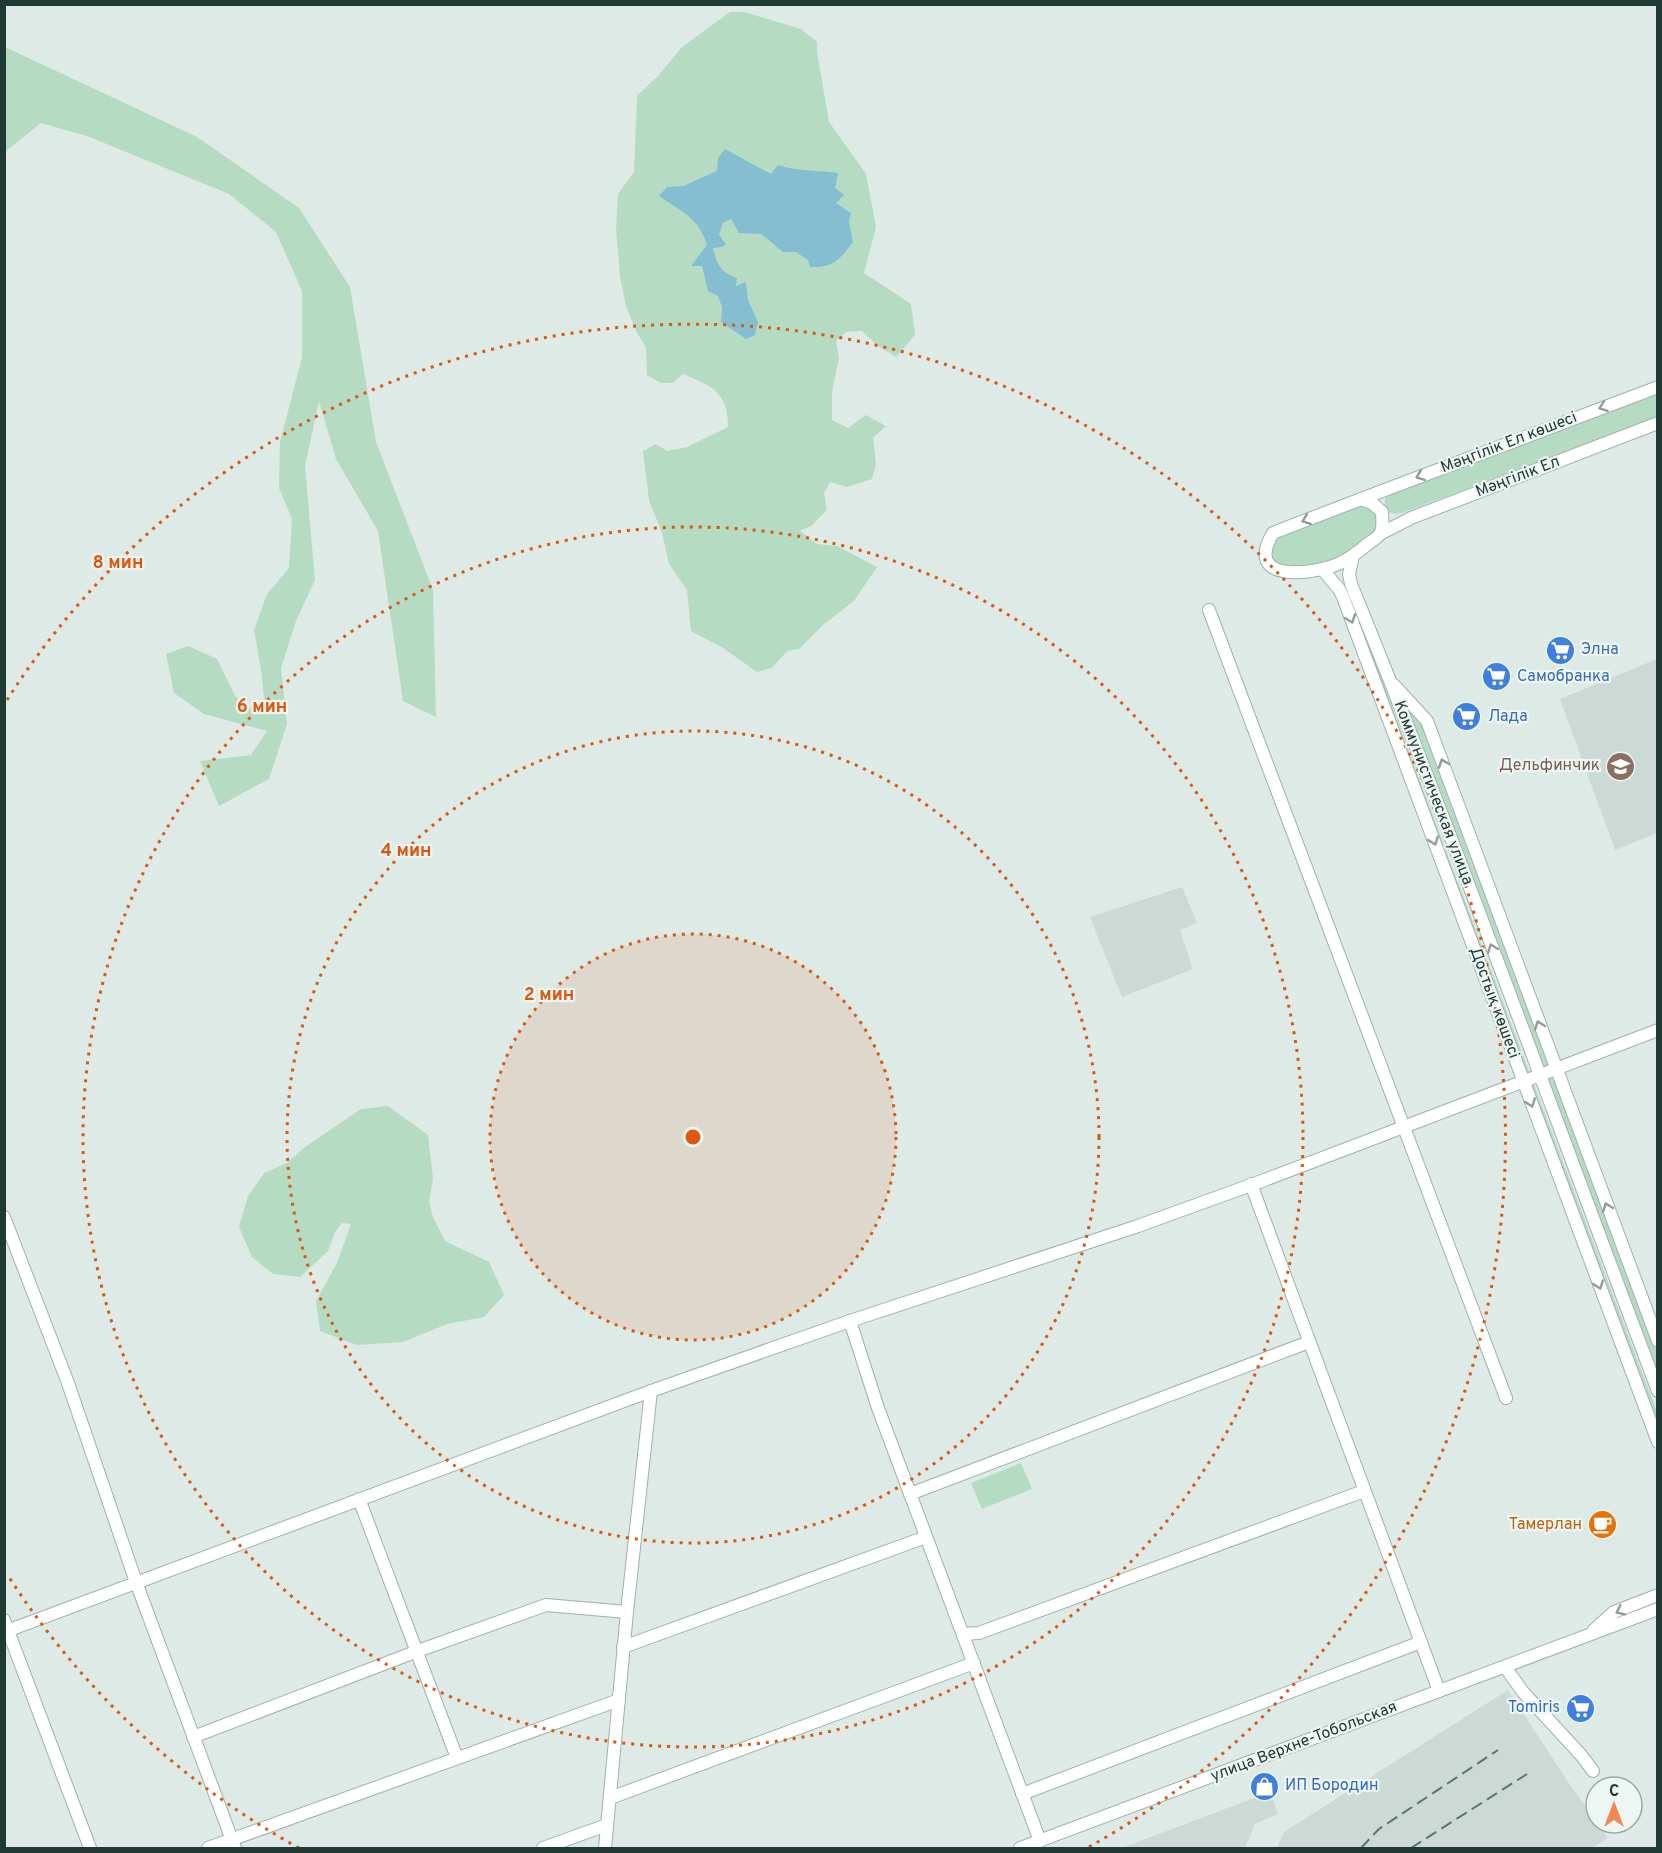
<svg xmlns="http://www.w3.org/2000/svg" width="1662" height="1853" font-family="Overpass,sans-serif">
	<rect width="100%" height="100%" fill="#ddeae5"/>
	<g fill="#ccd9d4">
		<path d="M1657,659V833L1615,850L1560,699Z"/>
		<path d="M1182,887L1197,923L1180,930L1193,969L1122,997L1090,917Z"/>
		<path d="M1508,1690L1570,1785L1608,1838L1591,1848H1277L1284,1832Z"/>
		<path d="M1270,1792L1278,1814L1255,1824L1245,1848H1122Z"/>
	</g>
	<g fill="#b6dbc3">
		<path d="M730,12H744L801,29L817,42V52L829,122L866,174L876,227L864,273L911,304L915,335L896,357L878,346L862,331L846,332L836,341L839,358L832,392V420L848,428L866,415L886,426L873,438L876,464L872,479L847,487L830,482L824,493L827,510L811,526L800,531L817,544L837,546L877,567L854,601L824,624L799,649L787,651L772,668L757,672L723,648L691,631L687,590L669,564L662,533L649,500L643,451L656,444L667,451L687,447L728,427C728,393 713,386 683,374L673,383H661L647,375L646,347L637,333L626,306L620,277L616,228L618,194L634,172L637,96L659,75L682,47Z"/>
		<path d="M5,47L197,137L299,208L350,287L376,442L433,590L436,717L403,701L378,531L336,459L319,401L305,466L315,580L296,621L281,668L287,724L269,779L219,806L200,761L251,755L267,731L204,714L174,693L166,654L188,646L217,659L235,696L254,711L265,706L261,670L254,630L267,594L289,568L292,519L279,488L280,442L302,357V291L276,232L229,194L87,136L41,123L6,151L5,180Z"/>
		<path d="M1657,391V418L1402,513L1395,514L1388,512C1383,504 1384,499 1389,492Z"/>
		<path d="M1360,503L1368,505L1378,514L1377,532L1334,563L1291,568L1273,563L1271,540Z"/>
		<path d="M1347,587L1657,1412V1430L1342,589Z"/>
		<path d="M1403,704L1425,722L1657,1351V1378Z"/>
		<path d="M388,1106L428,1135L433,1179L429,1202L433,1217L445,1241L489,1262L504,1295L484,1317L447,1324L403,1342L357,1345L320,1331L316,1301L337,1263L351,1224L342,1223L335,1232L328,1251L300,1277L273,1274L252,1257L239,1227L248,1196L264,1173L287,1163L305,1147L361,1109Z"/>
		<path d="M1021,1463L1032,1489L982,1509L971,1483Z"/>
	</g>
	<path fill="#84bed0" d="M725,149L771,174L778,165C798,172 818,170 838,173L835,188L844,195L836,203L851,213L849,221L853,242C839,260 834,268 810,267L808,260L796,252H783L761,234L739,233L731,219L723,223L719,235L726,244L722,247L713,248C716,263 721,273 737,278L736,286L746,282L748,300L758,322L755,335L746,339L721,322L722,307L718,296L708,291L702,266H691L707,245C698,216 681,212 659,196L667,187L683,186L717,171L718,158Z"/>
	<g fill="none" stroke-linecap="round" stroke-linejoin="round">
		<defs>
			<g id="minor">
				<path d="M1360,499L1372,503L1382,512C1382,519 1384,528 1380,534C1377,538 1372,541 1369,543C1359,551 1350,559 1338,564C1311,575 1243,583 1273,533C1401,483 1529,436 1658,387"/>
				<path d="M1380,534L1411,518L1658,423"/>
				<path d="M1353,556L1349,574L1351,584C1460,851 1556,1122 1658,1391"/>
				<path d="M1322,569L1339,589L1343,597L1658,1442"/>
				<path d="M1209,610L1506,1398"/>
				<path d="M1394,685L1427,721L1658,1341"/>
				<path d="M1251,1184L1439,1691"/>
				<path d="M4,1217L68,1383L136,1582L235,1848"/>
				<path d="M850,1321L878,1408L1040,1841"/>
				<path d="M910,1494L1309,1342"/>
				<path d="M359,1499L457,1758"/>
				<path d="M4,1620L90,1848"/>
				<path d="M1594,1630L1614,1612L1658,1595"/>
				<path d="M4,1632L651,1391L850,1321L1138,1226L1262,1181L1658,1030"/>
				<path d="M963,1634L979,1633L1364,1491"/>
				<path d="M623,1647L926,1537"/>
				<path d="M1505,1667L1523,1692L1581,1755L1593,1771"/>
				<path d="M193,1737L415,1652L546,1605L627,1612"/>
				<path d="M1022,1794L1421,1642"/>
				<path d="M610,1798L974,1663"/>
				<path d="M208,1848L619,1700"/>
				<path d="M543,1848L607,1825"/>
				<path d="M605,1848L627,1612L651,1391"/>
				<path d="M1020,1848L1658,1609"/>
			</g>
		</defs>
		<use href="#minor" stroke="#a0b1ac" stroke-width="14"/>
		<use href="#minor" stroke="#fff" stroke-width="12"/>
		<g stroke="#597570" stroke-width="2" stroke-dasharray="12 6" stroke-linecap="butt">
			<path d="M1361,1848L1379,1829L1498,1750"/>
			<path d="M1411,1848L1527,1774"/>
		</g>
	</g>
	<defs><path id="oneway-chevron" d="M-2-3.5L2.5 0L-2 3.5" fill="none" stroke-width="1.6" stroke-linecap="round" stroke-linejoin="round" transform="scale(1.5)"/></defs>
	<g stroke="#8f9c9a">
		<use href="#oneway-chevron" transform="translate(1603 407) rotate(160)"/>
		<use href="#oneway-chevron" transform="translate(1420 476) rotate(159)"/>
		<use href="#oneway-chevron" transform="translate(1306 520) rotate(159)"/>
		<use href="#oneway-chevron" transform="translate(1351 619) rotate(70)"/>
		<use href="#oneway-chevron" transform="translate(1443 763) rotate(-110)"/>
		<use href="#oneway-chevron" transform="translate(1434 841) rotate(70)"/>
		<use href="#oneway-chevron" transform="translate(1492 948) rotate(-111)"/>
		<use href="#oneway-chevron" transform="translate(1539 1025) rotate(-110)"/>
		<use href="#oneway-chevron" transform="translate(1531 1103) rotate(69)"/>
		<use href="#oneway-chevron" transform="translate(1607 1207) rotate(-111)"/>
		<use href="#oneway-chevron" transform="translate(1599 1285) rotate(70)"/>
		<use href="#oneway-chevron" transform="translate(1620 1611) rotate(154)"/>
	</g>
	<circle cx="693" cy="1137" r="203" fill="#de570e" fill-opacity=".12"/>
	<g fill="none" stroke="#de570e" stroke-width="3" stroke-dasharray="3 6">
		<circle cx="693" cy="1137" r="203"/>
		<circle cx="693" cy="1137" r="406"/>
		<circle cx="693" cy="1137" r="610"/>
		<path d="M299 1848A813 813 0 0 1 7 1574M7 700A813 813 0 1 1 1087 1848"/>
	</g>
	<defs>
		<symbol id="supermarket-disc" viewBox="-11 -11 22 22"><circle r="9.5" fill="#3f7fe0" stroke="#eef6f3"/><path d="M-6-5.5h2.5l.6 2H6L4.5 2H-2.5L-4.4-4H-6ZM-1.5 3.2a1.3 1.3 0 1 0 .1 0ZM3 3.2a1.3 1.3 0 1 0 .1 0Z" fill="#fff"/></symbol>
		<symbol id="school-disc" viewBox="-11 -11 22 22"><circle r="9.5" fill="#8d6e63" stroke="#eef6f3"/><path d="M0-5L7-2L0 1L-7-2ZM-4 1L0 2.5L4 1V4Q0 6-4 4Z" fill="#fff"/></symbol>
		<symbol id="cafe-disc" viewBox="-11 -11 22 22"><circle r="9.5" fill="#e8710a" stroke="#eef6f3"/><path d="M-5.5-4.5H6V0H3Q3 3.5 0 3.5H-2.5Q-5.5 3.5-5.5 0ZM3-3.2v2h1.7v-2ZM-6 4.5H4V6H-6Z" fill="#fff"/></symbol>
		<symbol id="shop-disc" viewBox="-11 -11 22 22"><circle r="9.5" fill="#3f7fe0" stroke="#eef6f3"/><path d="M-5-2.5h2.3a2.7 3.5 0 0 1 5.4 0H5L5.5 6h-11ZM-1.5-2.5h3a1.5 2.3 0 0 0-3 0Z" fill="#fff"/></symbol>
	</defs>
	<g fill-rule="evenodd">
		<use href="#supermarket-disc" x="1544" y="634" width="33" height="33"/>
		<use href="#supermarket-disc" x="1480" y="660" width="33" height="33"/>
		<use href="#supermarket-disc" x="1450" y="700" width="33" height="33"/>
		<use href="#school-disc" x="1604" y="750" width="33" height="33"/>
		<use href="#cafe-disc" x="1586" y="1508" width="33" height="33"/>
		<use href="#supermarket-disc" x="1564" y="1692" width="33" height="33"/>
		<use href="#shop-disc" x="1248" y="1770" width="33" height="33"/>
	</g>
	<g text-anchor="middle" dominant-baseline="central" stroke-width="4.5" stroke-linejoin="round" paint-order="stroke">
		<g font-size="16" fill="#1f3934" stroke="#eef6f3">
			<text transform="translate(1509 443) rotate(-21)">Мәңгілік Ел көшесі</text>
			<text transform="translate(1518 477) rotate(-21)">Мәңгілік Ел</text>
			<text transform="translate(1433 793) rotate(69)">Коммунистическая улица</text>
			<text transform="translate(1494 1003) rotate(70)">Достық көшесі</text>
			<text transform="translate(1304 1742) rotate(-21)">улица Верхне-Тобольская</text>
		</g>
		<g font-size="16" fill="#366cbe" stroke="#eef6f3" text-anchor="start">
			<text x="1581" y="650">Элна</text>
			<text x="1517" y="677">Самобранка</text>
			<text x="1488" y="717">Лада</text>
			<text x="1560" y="1708" text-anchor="end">Tomiris</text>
			<text x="1285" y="1786">ИП Бородин</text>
		</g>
		<g font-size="16" fill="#785e54" stroke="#eef6f3" text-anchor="end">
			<text x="1600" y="766">Дельфинчик</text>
		</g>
		<g font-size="16" fill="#c56008" stroke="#eef6f3" text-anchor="end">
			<text x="1582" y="1525">Тамерлан</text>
		</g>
	</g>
	<circle cx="693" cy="1137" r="9" fill="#de570e" stroke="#eef6f3" stroke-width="3"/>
	<g font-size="18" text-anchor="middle" font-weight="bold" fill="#de570e" stroke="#eef6f3" stroke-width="4.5" stroke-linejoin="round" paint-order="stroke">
		<text x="118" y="568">8 мин</text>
		<text x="262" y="712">6 мин</text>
		<text x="406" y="856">4 мин</text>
		<text x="549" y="1000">2 мин</text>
	</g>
	<rect width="1662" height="1853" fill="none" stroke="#1f3934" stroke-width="12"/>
	<g transform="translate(1614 1805)"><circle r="28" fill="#eef6f3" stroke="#9baaa7" stroke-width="1.5"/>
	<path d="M0-4.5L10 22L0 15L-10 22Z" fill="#f38752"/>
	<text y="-9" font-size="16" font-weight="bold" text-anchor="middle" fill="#1f3934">С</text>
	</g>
</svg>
